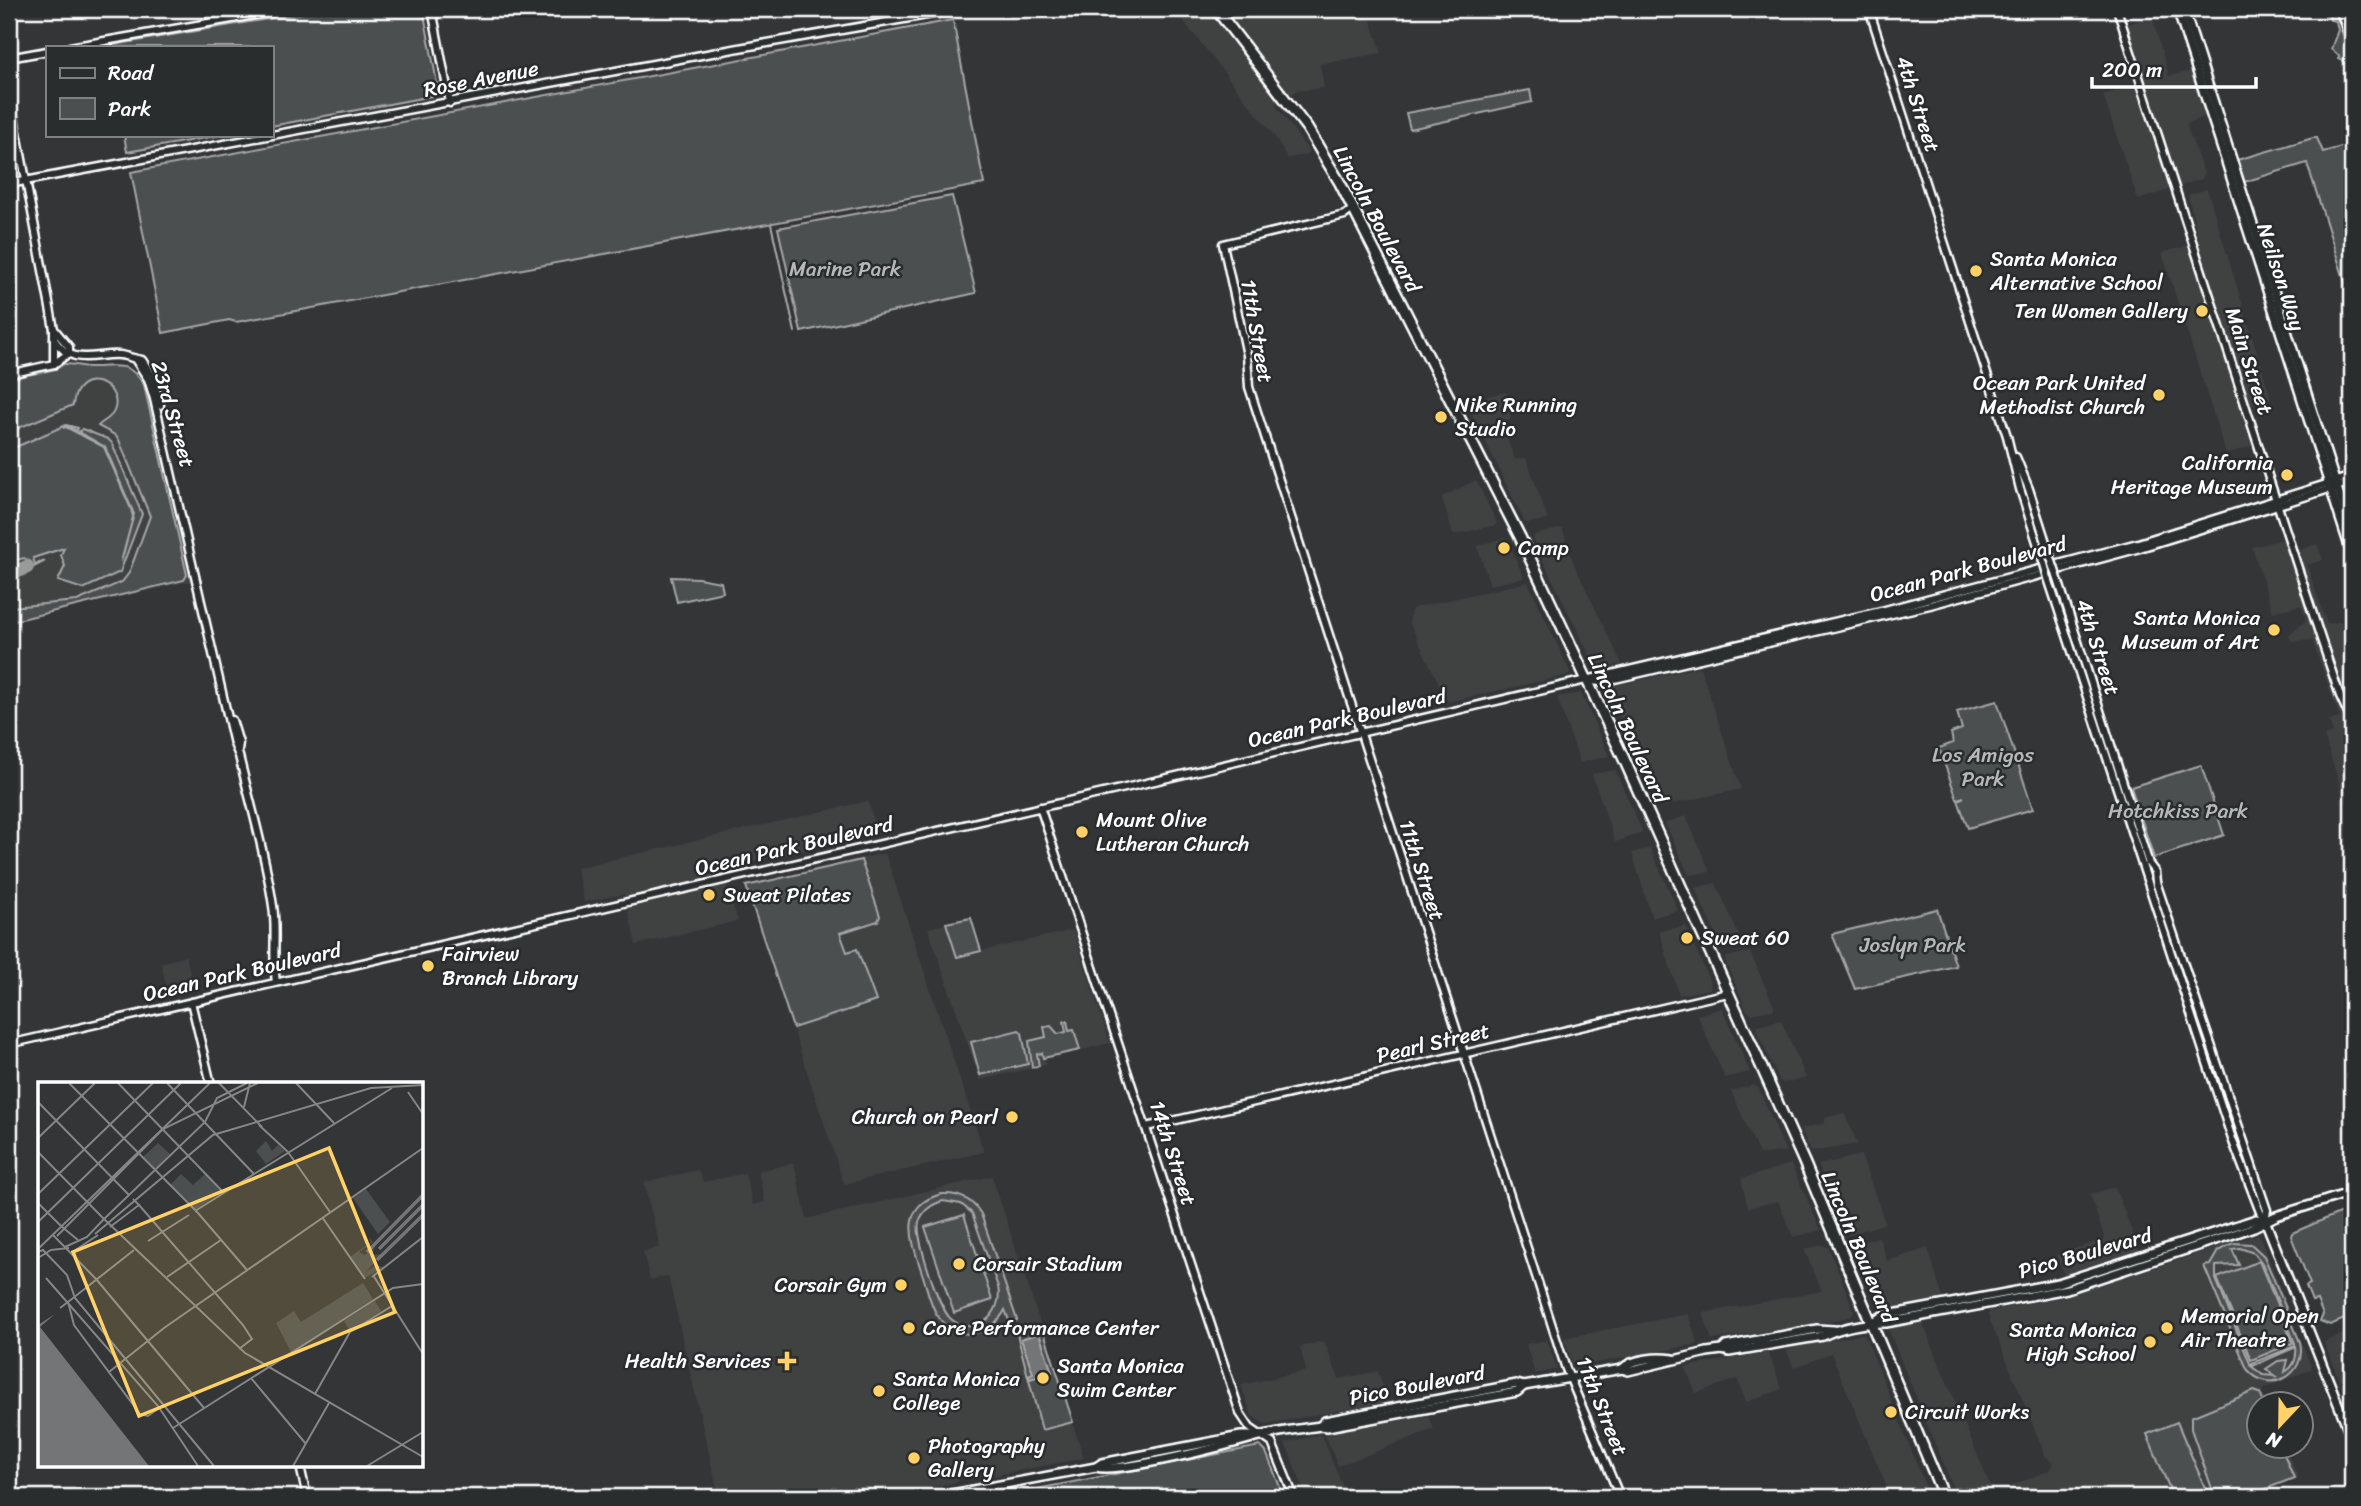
<svg xmlns="http://www.w3.org/2000/svg" width="2361" height="1506" font-family="Sriracha,sans-serif">
	<rect width="100%" height="100%" fill="#333536"/>
	<filter id="ink" filterUnits="userSpaceOnUse"><feTurbulence type="fractalNoise" baseFrequency=".0143" numOctaves="2"/><feDisplacementMap in="SourceGraphic" scale="14" xChannelSelector="R" yChannelSelector="G"/><feConvolveMatrix kernelMatrix="1 2 1 2 8 2 1 2 1" color-interpolation-filters="sRGB"/></filter>
	<g filter="url(#ink)">
		<g fill="#404243">
			<path d="M1174,9H1367L1382,53L1320,64L1324,88L1296,91L1275,104L1309,152L1307,155L1287,158L1275,137Z"/>
			<path d="M2152,16L2169,76L2192,71L2206,116L2186,124L2204,174L2202,179L2138,200L2103,95L2138,85L2118,28Z"/>
			<path d="M2207,189L2271,398L2240,409L2252,446L2226,454L2162,253L2199,242L2188,195Z"/>
			<path d="M50,361L52,370L114,365L131,369L138,375L144,385L191,581L9,623V369Z"/>
			<path d="M1506,392L1511,419L1501,422L1515,460L1526,457L1548,520L1525,523L1466,401Z"/>
			<path d="M1476,480L1497,523L1496,525L1453,535L1442,497Z"/>
			<path d="M1562,528L1574,564L1622,664L1602,668L1595,666L1533,540L1534,535Z"/>
			<path d="M1504,538L1507,539L1524,578L1490,585L1477,546Z"/>
			<path d="M2284,539L2289,554L2317,544L2323,560L2307,565L2327,624L2343,621L2352,647V823L2324,736L2333,733L2329,721L2340,718L2312,640L2291,641L2289,635L2306,620L2301,605L2273,612L2252,547Z"/>
			<path d="M1528,582L1570,672L1569,675L1448,702L1409,622L1411,611L1413,608Z"/>
			<path d="M1700,667L1741,789L1659,807L1607,690L1608,687Z"/>
			<path d="M1581,693L1609,756L1580,763L1557,697Z"/>
			<path d="M1615,770L1643,833L1615,842L1592,774Z"/>
			<path d="M868,801L878,834L721,869L738,921L636,945L624,894L584,902L576,868Z"/>
			<path d="M1686,816L1710,872L1689,875L1665,823Z"/>
			<path d="M1650,848L1678,910L1652,918L1632,853Z"/>
			<path d="M885,853L984,1152L844,1184L746,886Z"/>
			<path d="M1716,883L1741,940L1720,945L1695,888Z"/>
			<path d="M972,918L982,951L1073,930L1110,1043L1045,1059L1046,1065L980,1080L928,928Z"/>
			<path d="M1686,926L1711,985L1710,989L1679,995L1659,931Z"/>
			<path d="M1750,952L1775,1009L1752,1014L1747,1011L1725,960L1727,957Z"/>
			<path d="M186,956L194,991L169,997L161,963Z"/>
			<path d="M1722,1008L1750,1072L1725,1078L1697,1015Z"/>
			<path d="M1781,1020L1806,1078L1784,1083L1779,1080L1756,1029L1758,1026Z"/>
			<path d="M1754,1085L1759,1089L1786,1152L1759,1154L1731,1091Z"/>
			<path d="M1844,1113L1858,1144L1811,1152L1801,1129L1825,1123V1118Z"/>
			<path d="M1861,1155L1885,1223L1849,1235L1818,1165Z"/>
			<path d="M794,1163L807,1219L992,1176L1084,1458L981,1478L975,1475L960,1478L958,1482L880,1497H719L668,1276L650,1280L643,1252L660,1247L644,1182L698,1170L703,1182L745,1173L753,1205L765,1202L758,1171Z"/>
			<path d="M1791,1164L1821,1230L1793,1237L1778,1201L1748,1208L1741,1179Z"/>
			<path d="M2115,1187L2139,1250L2064,1274L2056,1255L2105,1239L2090,1194Z"/>
			<path d="M2259,1234L2312,1369L2265,1388L2262,1393L2267,1404H2260V1446L2285,1447L2298,1478L2264,1491L2256,1497H2001L1998,1491L2050,1470L2054,1463L2046,1457L1988,1315L1989,1311L2063,1297Z"/>
			<path d="M1879,1237L1887,1261L1928,1248L1943,1299L1881,1310L1852,1244Z"/>
			<path d="M1823,1245L1828,1247L1854,1310L1852,1316L1833,1321L1712,1340L1703,1313L1822,1291L1804,1249Z"/>
			<path d="M1688,1314L1698,1344L1574,1367L1564,1338Z"/>
			<path d="M1923,1323L1937,1358L1995,1497H1957L1889,1331L1891,1328Z"/>
			<path d="M2352,1330V1387L2343,1390L2324,1342Z"/>
			<path d="M1862,1334L1865,1335L1930,1497H1891L1831,1353L1794,1368L1786,1349Z"/>
			<path d="M1547,1340L1557,1369L1535,1374L1526,1344Z"/>
			<path d="M1324,1341L1339,1379L1378,1371L1387,1402L1265,1424L1252,1416L1241,1385L1306,1371L1300,1347Z"/>
			<path d="M1768,1352L1782,1389L1746,1402L1737,1379L1696,1393L1685,1367Z"/>
			<path d="M1428,1416L1434,1429L1338,1466L1324,1433Z"/>
			<path d="M1321,1434L1347,1497H1307L1285,1443Z"/>
		</g>
		<g fill="#4c4f50" stroke="#a6a7a8" stroke-width="2" fill-rule="evenodd">
			<path d="M327,9H423L438,88L432,96L271,126V47H111L113,45Z"/>
			<path d="M2320,9H2335L2352,63V98H2348L2345,89L2352,73L2349,71V63L2339,59V56L2331,49L2338,30L2336,21L2330,20V16H2325V12H2320Z"/>
			<path d="M953,20L984,184L236,322L229,320L163,333L131,172Z"/>
			<path d="M1530,90L1532,102L1410,129L1406,113Z"/>
			<path d="M124,135H222L127,152Z"/>
			<path d="M2313,138H2317L2323,152L2352,144V304L2307,163L2244,182L2237,160Z"/>
			<path d="M952,196L976,293L801,332L778,228Z"/>
			<path d="M64,364C74,363 83,368 93,367C117,367 129,360 144,385L187,575L184,580L9,622V608L11,607L77,601L122,582L129,573L150,516L119,440L115,435L98,426C102,421 111,419 114,411C125,384 77,364 73,405L9,432V379L56,369Z"/>
			<path d="M66,425L78,428L77,431L66,426L63,428L66,427L104,447L131,509L133,517L121,562L134,514L105,447L79,432L82,429L108,439L112,443L142,514L120,572L83,589L58,581L65,566L61,555L64,548L33,558L35,564L45,561L34,567L31,562L24,558L9,562V450Z"/>
			<path d="M671,577L698,578L721,582L723,592L677,602Z"/>
			<path d="M1997,701L2033,809L1968,828L1958,800L1964,797L1957,799L1939,748L1953,743L1951,733L1962,729L1957,712Z"/>
			<path d="M2201,765L2224,835L2154,858L2131,787Z"/>
			<path d="M861,860L880,916L878,921L840,933L847,952L857,949L876,1001L793,1028L746,886Z"/>
			<path d="M1937,909L1956,966L1855,989L1832,934Z"/>
			<path d="M971,918L981,951L957,957L946,923Z"/>
			<path d="M1064,1021H1067L1069,1031L1074,1030L1080,1050L1043,1058L1042,1053L1037,1054L1039,1066L1032,1067L1029,1041L1046,1037L1044,1027L1051,1026L1058,1034L1066,1032Z"/>
			<path d="M1019,1030L1022,1033L1028,1064L980,1075L971,1042Z"/>
			<path d="M942,1194C959,1193 972,1199 981,1214L1017,1320L1010,1323L1005,1310C992,1335 958,1344 939,1318C930,1306 927,1287 922,1273C912,1242 897,1205 942,1194ZM943,1201L961,1204L972,1213L998,1287C1004,1314 975,1339 951,1319C939,1309 915,1237 919,1222C923,1210 932,1204 943,1201Z"/>
			<path d="M2351,1208L2352,1316L2330,1325L2320,1321L2323,1315L2317,1300L2312,1301L2306,1286L2310,1284L2291,1236L2292,1233Z"/>
			<path d="M964,1215L992,1300L954,1313L925,1227Z"/>
			<path d="M2233,1243L2251,1244L2264,1256L2300,1342C2308,1375 2269,1396 2247,1369L2204,1266L2210,1265L2218,1251ZM2240,1248L2254,1253L2262,1263L2295,1343V1346L2252,1363L2253,1366L2296,1347C2297,1357 2294,1367 2285,1372L2288,1360L2278,1361L2266,1369L2276,1376L2263,1375L2251,1366L2216,1279V1266L2239,1265L2232,1249Z"/>
			<path d="M2259,1261L2293,1343L2251,1360L2217,1278Z"/>
			<path d="M1042,1326L1073,1422L1042,1430L1017,1334L1019,1333L1018,1330L1028,1327L1029,1330Z"/>
			<path d="M2254,1391L2260,1393L2264,1404H2260V1446L2281,1447L2294,1478L2245,1497H2215L2191,1429V1417Z"/>
			<path d="M2177,1422L2209,1497H2173L2147,1434Z"/>
			<path d="M1260,1446L1266,1452L1284,1497H995Z"/>
		</g>
		<path fill="#737576" stroke="#abacad" stroke-width="2" d="M1039,1333L1052,1372L1030,1379L1028,1375L1033,1373L1021,1339Z"/>
		<g fill="none" stroke-linecap="round" stroke-linejoin="round">
			<path stroke="#abacad" stroke-width="2" d="M771,224L795,332"/>
			<path stroke="#999a9a" stroke-width="14" d="M9,575L27,567"/>
			<defs>
				<g id="tertiary">
					<path d="M432,9L450,103"/>
					<path d="M1869,9L2007,436L2020,489L2044,564"/>
					<path d="M2117,9L2320,636L2340,696L2352,722"/>
					<path d="M2339,9L2352,44"/>
					<path d="M2344,9L2351,29L2350,38"/>
					<path d="M70,47L289,9"/>
					<path d="M9,58L47,51"/>
					<path d="M9,90L54,329V364"/>
					<path d="M9,184L739,48L961,9"/>
					<path d="M1354,208L1345,215L1223,244L1247,355L1249,387L1566,1369L1620,1497"/>
					<path d="M54,329L69,347V353"/>
					<path d="M54,339C72,368 95,353 120,355C128,356 134,359 142,360L153,376L160,405"/>
					<path d="M135,359L148,379L154,399L234,744L239,756C251,806 266,856 273,906C277,931 272,956 276,982"/>
					<path d="M9,374L54,364L69,353"/>
					<path d="M2016,457L2029,489L2052,561"/>
					<path d="M2057,576L2149,864L2155,872L2156,882L2267,1210L2265,1220"/>
					<path d="M2048,578L2232,1139L2260,1212L2265,1220"/>
					<path d="M1589,681L1602,682L1930,605L2140,548L2352,482"/>
					<path d="M232,720L239,743L238,750"/>
					<path d="M1040,807L1240,1413L1250,1428L1272,1443L1294,1497"/>
					<path d="M191,1002L211,1084"/>
					<path d="M9,1044L1125,788L1885,610L2138,543L2352,476"/>
					<path d="M1146,1127L1728,993"/>
					<path d="M300,1466L307,1497"/>
				</g>
				<g id="secondary">
					<path d="M2177,9L2352,556"/>
					<path d="M2184,9L2352,534"/>
					<path d="M2265,1220L2352,1439"/>
					<path d="M1872,1323L1882,1316L2058,1283L2256,1219L2265,1220"/>
					<path d="M1722,1350L1726,1346L1817,1329L1834,1330"/>
					<path d="M1622,1369C1632,1358 1659,1357 1673,1359"/>
					<path d="M1320,1426L1325,1421L1517,1384L1524,1386L1622,1369L1628,1371L1707,1352L1722,1350L1729,1352L1823,1336C1842,1327 1864,1323 1886,1323L2067,1289L2231,1235L2254,1227L2276,1216L2352,1192"/>
					<path d="M1096,1467C1119,1474 1232,1444 1260,1436C1279,1431 1300,1429 1320,1426L1327,1427L1517,1392L1524,1386"/>
					<path d="M936,1497L1096,1467L1102,1463L1241,1436H1254"/>
				</g>
				<path id="trunk" d="M1216,9L1307,128L1340,183L1520,537L1624,759L1804,1162L1944,1497"/>
			</defs>
			<use href="#tertiary" stroke="#fff" stroke-width="11"/>
			<use href="#secondary" stroke="#fff" stroke-width="12"/>
			<use href="#trunk" stroke="#fff" stroke-width="14"/>
			<use href="#tertiary" stroke="#2a2d2e" stroke-width="6"/>
			<use href="#secondary" stroke="#2a2d2e" stroke-width="7"/>
			<use href="#trunk" stroke="#2a2d2e" stroke-width="9"/>
			<defs>
				<g id="tertiary-bridge">
					<path d="M2052,561L2057,576"/>
					<path d="M2044,564L2048,578"/>
				</g>
			</defs>
			<use href="#tertiary-bridge" stroke="#fff" stroke-width="11" stroke-linecap="butt"/>
			<use href="#tertiary-bridge" stroke="#2a2d2e" stroke-width="6"/>
		</g>
	</g>
	<g fill="#ffd166" stroke="#2a2d2e" stroke-width="2.5">
		<circle cx="1976" cy="271" r="7"/>
		<circle cx="2202" cy="311" r="7"/>
		<circle cx="2159" cy="395" r="7"/>
		<circle cx="1441" cy="417" r="7"/>
		<circle cx="2287" cy="475" r="7"/>
		<circle cx="1504" cy="548" r="7"/>
		<circle cx="2274" cy="630" r="7"/>
		<circle cx="1082" cy="832" r="7"/>
		<circle cx="709" cy="895" r="7"/>
		<circle cx="1687" cy="938" r="7"/>
		<circle cx="428" cy="966" r="7"/>
		<circle cx="1012" cy="1117" r="7"/>
		<circle cx="959" cy="1264" r="7"/>
		<circle cx="901" cy="1285" r="7"/>
		<circle cx="909" cy="1328" r="7"/>
		<circle cx="2167" cy="1328" r="7"/>
		<circle cx="2150" cy="1342" r="7"/>
		<path d="M783.5 1350.5h7v7h7v7h-7v7h-7v-7h-7v-7h7z"/>
		<circle cx="1043" cy="1378" r="7"/>
		<circle cx="879" cy="1391" r="7"/>
		<circle cx="1891" cy="1412" r="7"/>
		<circle cx="914" cy="1458" r="7"/>
	</g>
	<g text-anchor="middle" dominant-baseline="central" stroke-width="5" stroke-linejoin="round" paint-order="stroke">
		<g font-size="21" fill="#fff" stroke="#2a2d2e">
			<text transform="translate(481 79) rotate(-11)">Rose Avenue</text>
			<text transform="translate(1918 104) rotate(72)">4th Street</text>
			<text transform="translate(1377 219) rotate(62)">Lincoln Boulevard</text>
			<text transform="translate(2281 277) rotate(72)">Neilson Way</text>
			<text transform="translate(1257 331) rotate(80)">11th Street</text>
			<text transform="translate(2249 361) rotate(72)">Main Street</text>
			<text transform="translate(173 414) rotate(74)">23rd Street</text>
			<text transform="translate(1968 569) rotate(-15)">Ocean Park Boulevard</text>
			<text transform="translate(2098 647) rotate(72)">4th Street</text>
			<text transform="translate(1347 718) rotate(-13)">Ocean Park Boulevard</text>
			<text transform="translate(1628 728) rotate(65)">Lincoln Boulevard</text>
			<text transform="translate(794 846) rotate(-13)">Ocean Park Boulevard</text>
			<text transform="translate(1422 870) rotate(72)">11th Street</text>
			<text transform="translate(242 972) rotate(-13)">Ocean Park Boulevard</text>
			<text transform="translate(1433 1043) rotate(-13)">Pearl Street</text>
			<text transform="translate(1173 1153) rotate(72)">14th Street</text>
			<text transform="translate(1859 1247) rotate(67)">Lincoln Boulevard</text>
			<text transform="translate(2085 1253) rotate(-16)">Pico Boulevard</text>
			<text transform="translate(1417 1385) rotate(-11)">Pico Boulevard</text>
			<text transform="translate(1602 1406) rotate(68)">11th Street</text>
		</g>
		<g font-size="21" fill="#fff" stroke="#2a2d2e" text-anchor="start">
			<text x="1990" y="259">Santa Monica<tspan x="1990" dy="24">Alternative School</tspan></text>
			<text x="2188" y="311" text-anchor="end">Ten Women Gallery</text>
			<text x="2145" y="383" text-anchor="end">Ocean Park United<tspan x="2145" dy="24">Methodist Church</tspan></text>
			<text x="1455" y="405">Nike Running<tspan x="1455" dy="24">Studio</tspan></text>
			<text x="2273" y="463" text-anchor="end">California<tspan x="2273" dy="24">Heritage Museum</tspan></text>
			<text x="1518" y="548">Camp</text>
			<text x="2260" y="618" text-anchor="end">Santa Monica<tspan x="2260" dy="24">Museum of Art</tspan></text>
			<text x="1096" y="820">Mount Olive<tspan x="1096" dy="24">Lutheran Church</tspan></text>
			<text x="723" y="895">Sweat Pilates</text>
			<text x="1701" y="938">Sweat 60</text>
			<text x="442" y="954">Fairview<tspan x="442" dy="24">Branch Library</tspan></text>
			<text x="998" y="1117" text-anchor="end">Church on Pearl</text>
			<text x="973" y="1264">Corsair Stadium</text>
			<text x="887" y="1285" text-anchor="end">Corsair Gym</text>
			<text x="2181" y="1316">Memorial Open<tspan x="2181" dy="24">Air Theatre</tspan></text>
			<text x="923" y="1328">Core Performance Center</text>
			<text x="2136" y="1330" text-anchor="end">Santa Monica<tspan x="2136" dy="24">High School</tspan></text>
			<text x="771" y="1361" text-anchor="end">Health Services</text>
			<text x="1057" y="1366">Santa Monica<tspan x="1057" dy="24">Swim Center</tspan></text>
			<text x="893" y="1379">Santa Monica<tspan x="893" dy="24">College</tspan></text>
			<text x="1905" y="1412">Circuit Works</text>
			<text x="928" y="1446">Photography<tspan x="928" dy="24">Gallery</tspan></text>
		</g>
		<g font-size="21" fill="#b7b9b9" stroke="#2a2d2e">
			<text x="845" y="269">Marine Park</text>
			<text x="1983" y="755">Los Amigos<tspan x="1983" dy="24">Park</tspan></text>
			<text x="2178" y="811">Hotchkiss Park</text>
			<text x="1913" y="945">Joslyn Park</text>
		</g>
	</g>
	<g transform="translate(38 1082)">
		<rect width="385" height="385" fill="#333536"/>
		<path d="M228,59L234,69L240,63L247,69L228,82L218,69ZM120,61L132,72L117,87L105,75ZM143,92L155,103L167,92L184,110L156,128L132,103ZM328,107L352,140L340,152L315,116ZM331,155L335,160L321,170L327,173L337,164L334,173L344,172L327,191L338,183L346,185L327,196L312,175L333,160ZM325,201L335,217L253,270L238,241L256,229L263,240ZM337,219L343,229L312,249L306,239Z" fill="#4c4f50"/>
		<path d="M17,232L2,245L111,384H0V243Z" fill="#737576"/>
		<path fill="none" stroke="#737576" stroke-width="3.5" d="M341,167L385,123M329,170L385,113M339,178L385,133"/>
		<path fill="none" stroke="#858686" stroke-width="2" d="M31,1L160,131L209,188M80,1L186,111M129,1L216,92M181,1L224,45M258,1L296,41M370,10L385,32M0,20L91,113M206,25L212,1M221,43L250,70M0,56L57,1M0,70L66,137L167,40L179,16L209,1M250,70L292,130M0,112L115,1M0,121L23,144M101,123L205,243L214,257L201,267M157,129L354,6M284,135L327,197M0,140L143,1M23,144L40,158M72,145L101,123L95,117M57,152L175,53L333,6L385,3M15,153L58,197M19,154L125,47L220,1M110,159L151,133M27,165L49,155L66,137L207,271L385,375M0,167L172,1M0,170L5,168L29,193L37,216L176,384M33,171L60,153M0,176L13,168L31,166M335,193L385,272M129,195L183,158M334,195L385,155M8,196L120,324L160,384M58,197L166,326M30,220L96,168M22,226L30,220L36,243L102,332L110,334L121,326M71,290L126,246L385,66M213,296L268,362M277,312L312,250L354,224M135,346L355,206L385,202M255,384L291,321M329,384L385,350"/>
		<path fill="#ffd166" fill-opacity="0.15" stroke="#ffd166" stroke-width="3.5" d="M291,66L357,230L101,334L35,170Z"/>
		<rect width="385" height="385" fill="none" stroke="#fff" stroke-width="3.5"/>
	</g>
	<rect width="2361" height="1506" fill="none" stroke="#2a2d2e" stroke-width="35"/>
	<rect x="18" y="18" width="2326" height="1471" fill="none" stroke="#fff" stroke-width="2.5" filter="url(#ink)"/>
	<rect x="46" y="46" width="228" height="91" fill="#2a2d2e" stroke="#7f8182" stroke-width="2"/>
	<rect x="60" y="68" width="35" height="10" fill="#2a2d2e" stroke="#7f8182" stroke-width="2"/>
	<text x="108" y="80" font-size="21" fill="#ffffff">Road</text>
	<rect x="60" y="98" width="35" height="21" fill="#4c4f50" stroke="#7f8182" stroke-width="2"/>
	<text x="108" y="116" font-size="21" fill="#ffffff">Park</text>
	<g transform="translate(2280 1425) rotate(202)"><circle r="33" fill="#2a2d2e" stroke="#7f8182" stroke-width="2"/>
	<path d="M0-5L12 26L0 18L-12 26Z" fill="#ffd166"/>
	<text y="-10" font-size="19" font-weight="bold" text-anchor="middle" fill="#ffffff">N</text>
	</g>
	<path d="M2092 77v10h164v-10" fill="none" stroke="#ffffff" stroke-width="3.5"/>
	<text x="2102" y="77" font-size="21" fill="#ffffff" stroke="#2a2d2e" stroke-width="5" paint-order="stroke">200 m</text>
</svg>
